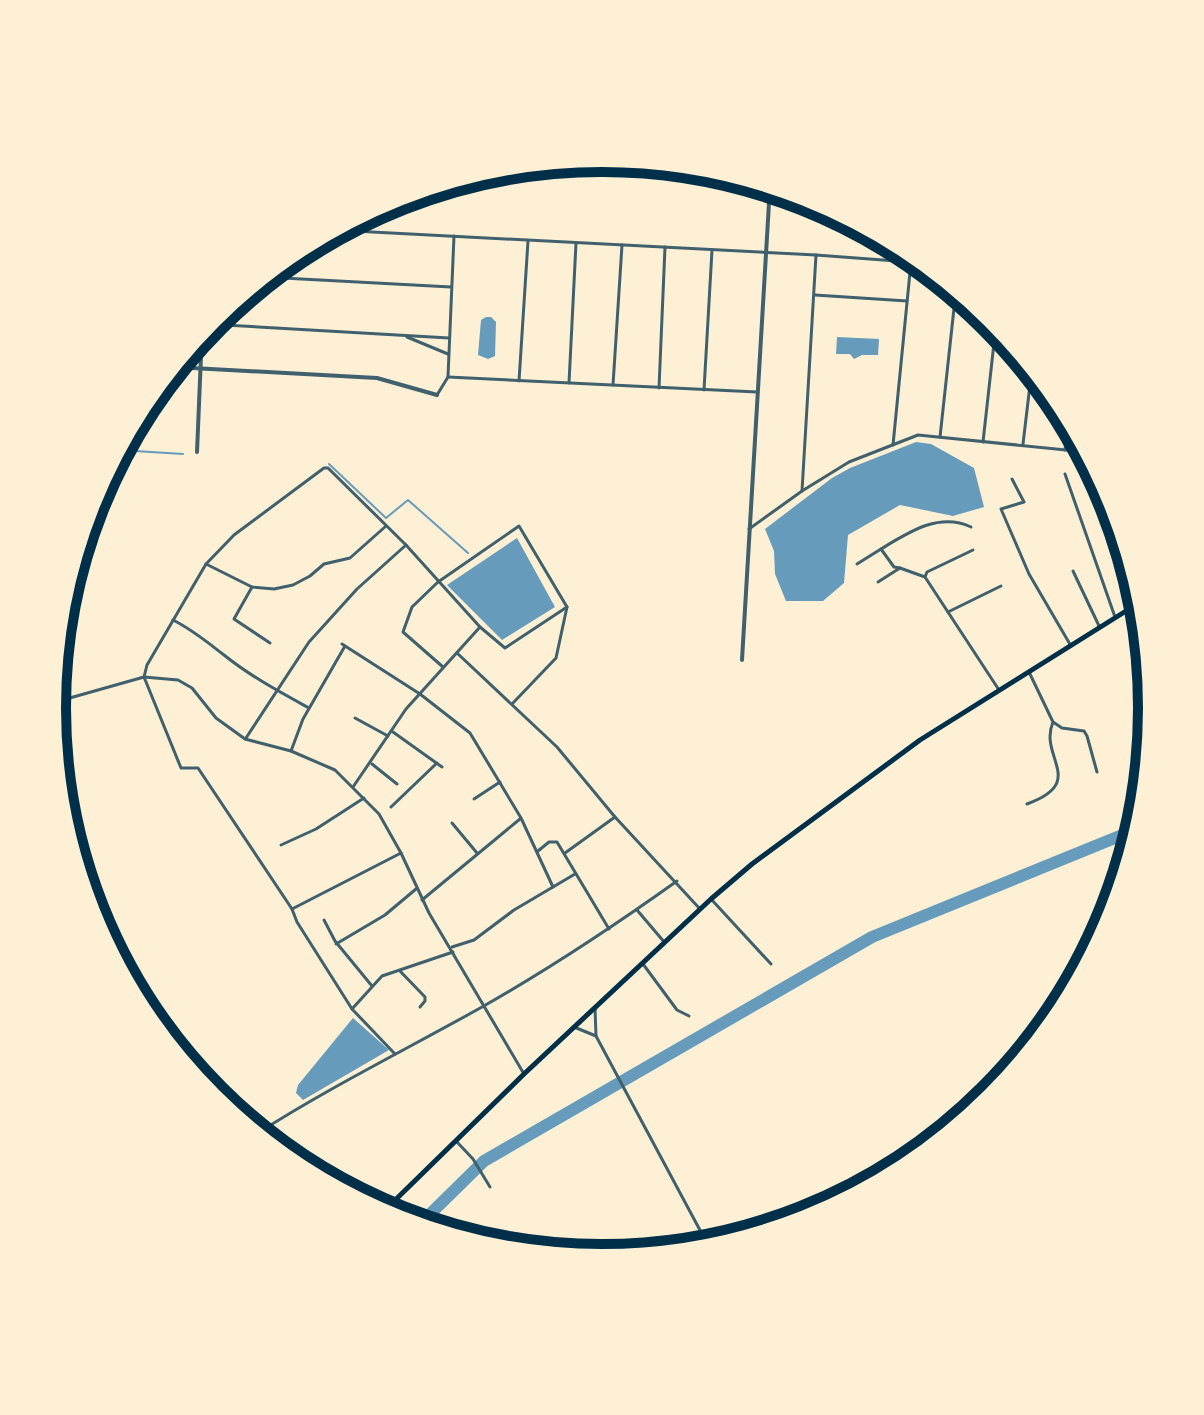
<svg xmlns="http://www.w3.org/2000/svg" width="1204" height="1415" font-family="'Public Sans',sans-serif">
	<rect width="100%" height="100%" fill="#fdf0d5"/>
	<g fill="#669bbc">
		<path d="M486,317H491L496,322L495,356L488,359L478,355L481,320Z"/>
		<path d="M837,337L879,339L878,355H862L854,359L850,354H836Z"/>
		<path d="M916,442L931,444L974,468L984,507L953,516L900,505L848,535L844,583L823,601H786L775,574L774,551L765,529L832,478L850,468Z"/>
		<path d="M517,538L555,607L502,640L447,585Z"/>
		<path d="M353,1018L389,1050L303,1100L296,1093L298,1085Z"/>
	</g>
	<g fill="none" stroke-linecap="round" stroke-linejoin="round">
		<g stroke="#669bbc" stroke-width="2">
			<path d="M119,450L183,454"/>
			<path d="M329,464L386,518L408,500L468,553"/>
		</g>
		<path stroke="#669bbc" stroke-width="12" d="M420,1224L484,1161L872,937L1137,829"/>
		<g stroke="#3f606c" stroke-width="3">
			<path d="M334,230L816,255L923,263"/>
			<path d="M264,277L451,287"/>
			<path d="M815,295L907,301"/>
			<path d="M225,309L224,325L449,338"/>
			<path d="M407,337L448,354"/>
			<path d="M448,377L757,392"/>
			<path d="M519,381L528,241"/>
			<path d="M569,383L576,243"/>
			<path d="M613,385L622,245"/>
			<path d="M659,388L665,247"/>
			<path d="M704,390L712,250"/>
			<path d="M437,395L448,377L454,236"/>
			<path d="M940,437L956,290"/>
			<path d="M983,442L996,325"/>
			<path d="M1023,444L1032,368"/>
			<path d="M893,445L911,262"/>
			<path d="M1065,450L1068,418"/>
			<path d="M1065,474L1115,617"/>
			<path d="M1012,479L1024,502L1001,509L1029,574L1071,646"/>
			<path d="M802,491L816,255"/>
			<path d="M386,526L350,558L324,564L310,576L293,585L274,589L252,587L206,564L147,665L144,677L181,768H198L292,909L297,922L352,1009L395,1054"/>
			<path d="M749,529L802,491L849,462L918,435L1086,452"/>
			<path d="M206,564L234,535L324,468H328L406,545L480,627"/>
			<path d="M857,564L881,549"/>
			<path d="M900,568L894,567L881,549C909,532 939,512 971,527"/>
			<path d="M1073,571L1100,628"/>
			<path d="M925,577L927,572L973,550"/>
			<path d="M878,582L900,568L925,577L999,690"/>
			<path d="M252,587L234,619L270,643"/>
			<path d="M948,612L1001,586"/>
			<path d="M173,620C193,630 207,642 224,655C250,676 280,692 309,708"/>
			<path d="M342,644L420,694L470,733L521,818L553,887"/>
			<path d="M457,653L557,747L615,817L700,909"/>
			<path d="M443,667L403,632L412,607L438,582L519,526L567,607L556,658L513,703"/>
			<path d="M1029,672L1053,722L1062,728L1084,731L1087,736L1097,772"/>
			<path d="M52,703L144,677L178,680L192,688L216,718L245,739L291,751L335,770L379,814L401,853L429,913L524,1074"/>
			<path d="M355,718L388,736"/>
			<path d="M393,732L442,767"/>
			<path d="M246,738L309,642L357,589L406,545"/>
			<path d="M291,751L303,719L345,646"/>
			<path d="M372,764L397,784"/>
			<path d="M353,787L406,709L480,627L505,648L567,607"/>
			<path d="M474,799L500,782"/>
			<path d="M1027,804C1088,782 1038,757 1053,722"/>
			<path d="M391,807L437,763"/>
			<path d="M452,823L477,853"/>
			<path d="M281,845L316,829L364,798"/>
			<path d="M538,851L549,842H557L609,929"/>
			<path d="M565,853L615,817"/>
			<path d="M711,899L771,964"/>
			<path d="M422,900L520,819"/>
			<path d="M292,909L401,853"/>
			<path d="M637,910L665,943"/>
			<path d="M324,920L335,941L372,986"/>
			<path d="M336,944L385,915L416,889"/>
			<path d="M452,947L474,940L514,910L575,874"/>
			<path d="M643,964L677,1010L689,1016"/>
			<path d="M400,971L425,997V1001L420,1007"/>
			<path d="M595,1008L596,1036L709,1247"/>
			<path d="M352,1009L382,976L453,952"/>
			<path d="M574,1027L596,1036"/>
			<path d="M258,1133C330,1087 407,1049 482,1007C549,969 614,926 677,881"/>
			<path d="M457,1142L473,1159L490,1187"/>
		</g>
		<g stroke="#3f606c" stroke-width="4">
			<path d="M174,367L377,378L437,395"/>
			<path d="M197,452L202,332"/>
			<path d="M742,660L770,186"/>
		</g>
		<path stroke="#003049" stroke-width="5" d="M384,1211L524,1074L711,899L752,864L920,740L1142,601"/>
	</g>
	<path d="M0 0H1204V1415H0ZM66 708a536 536 0 1 1 1072 0a536 536 0 1 1-1072 0Z" fill="#fdf0d5" fill-rule="evenodd"/>
	<path fill="none" stroke="#003049" stroke-width="10" d="M66 708a536 536 0 1 1 1072 0a536 536 0 1 1-1072 0Z"/>
</svg>
